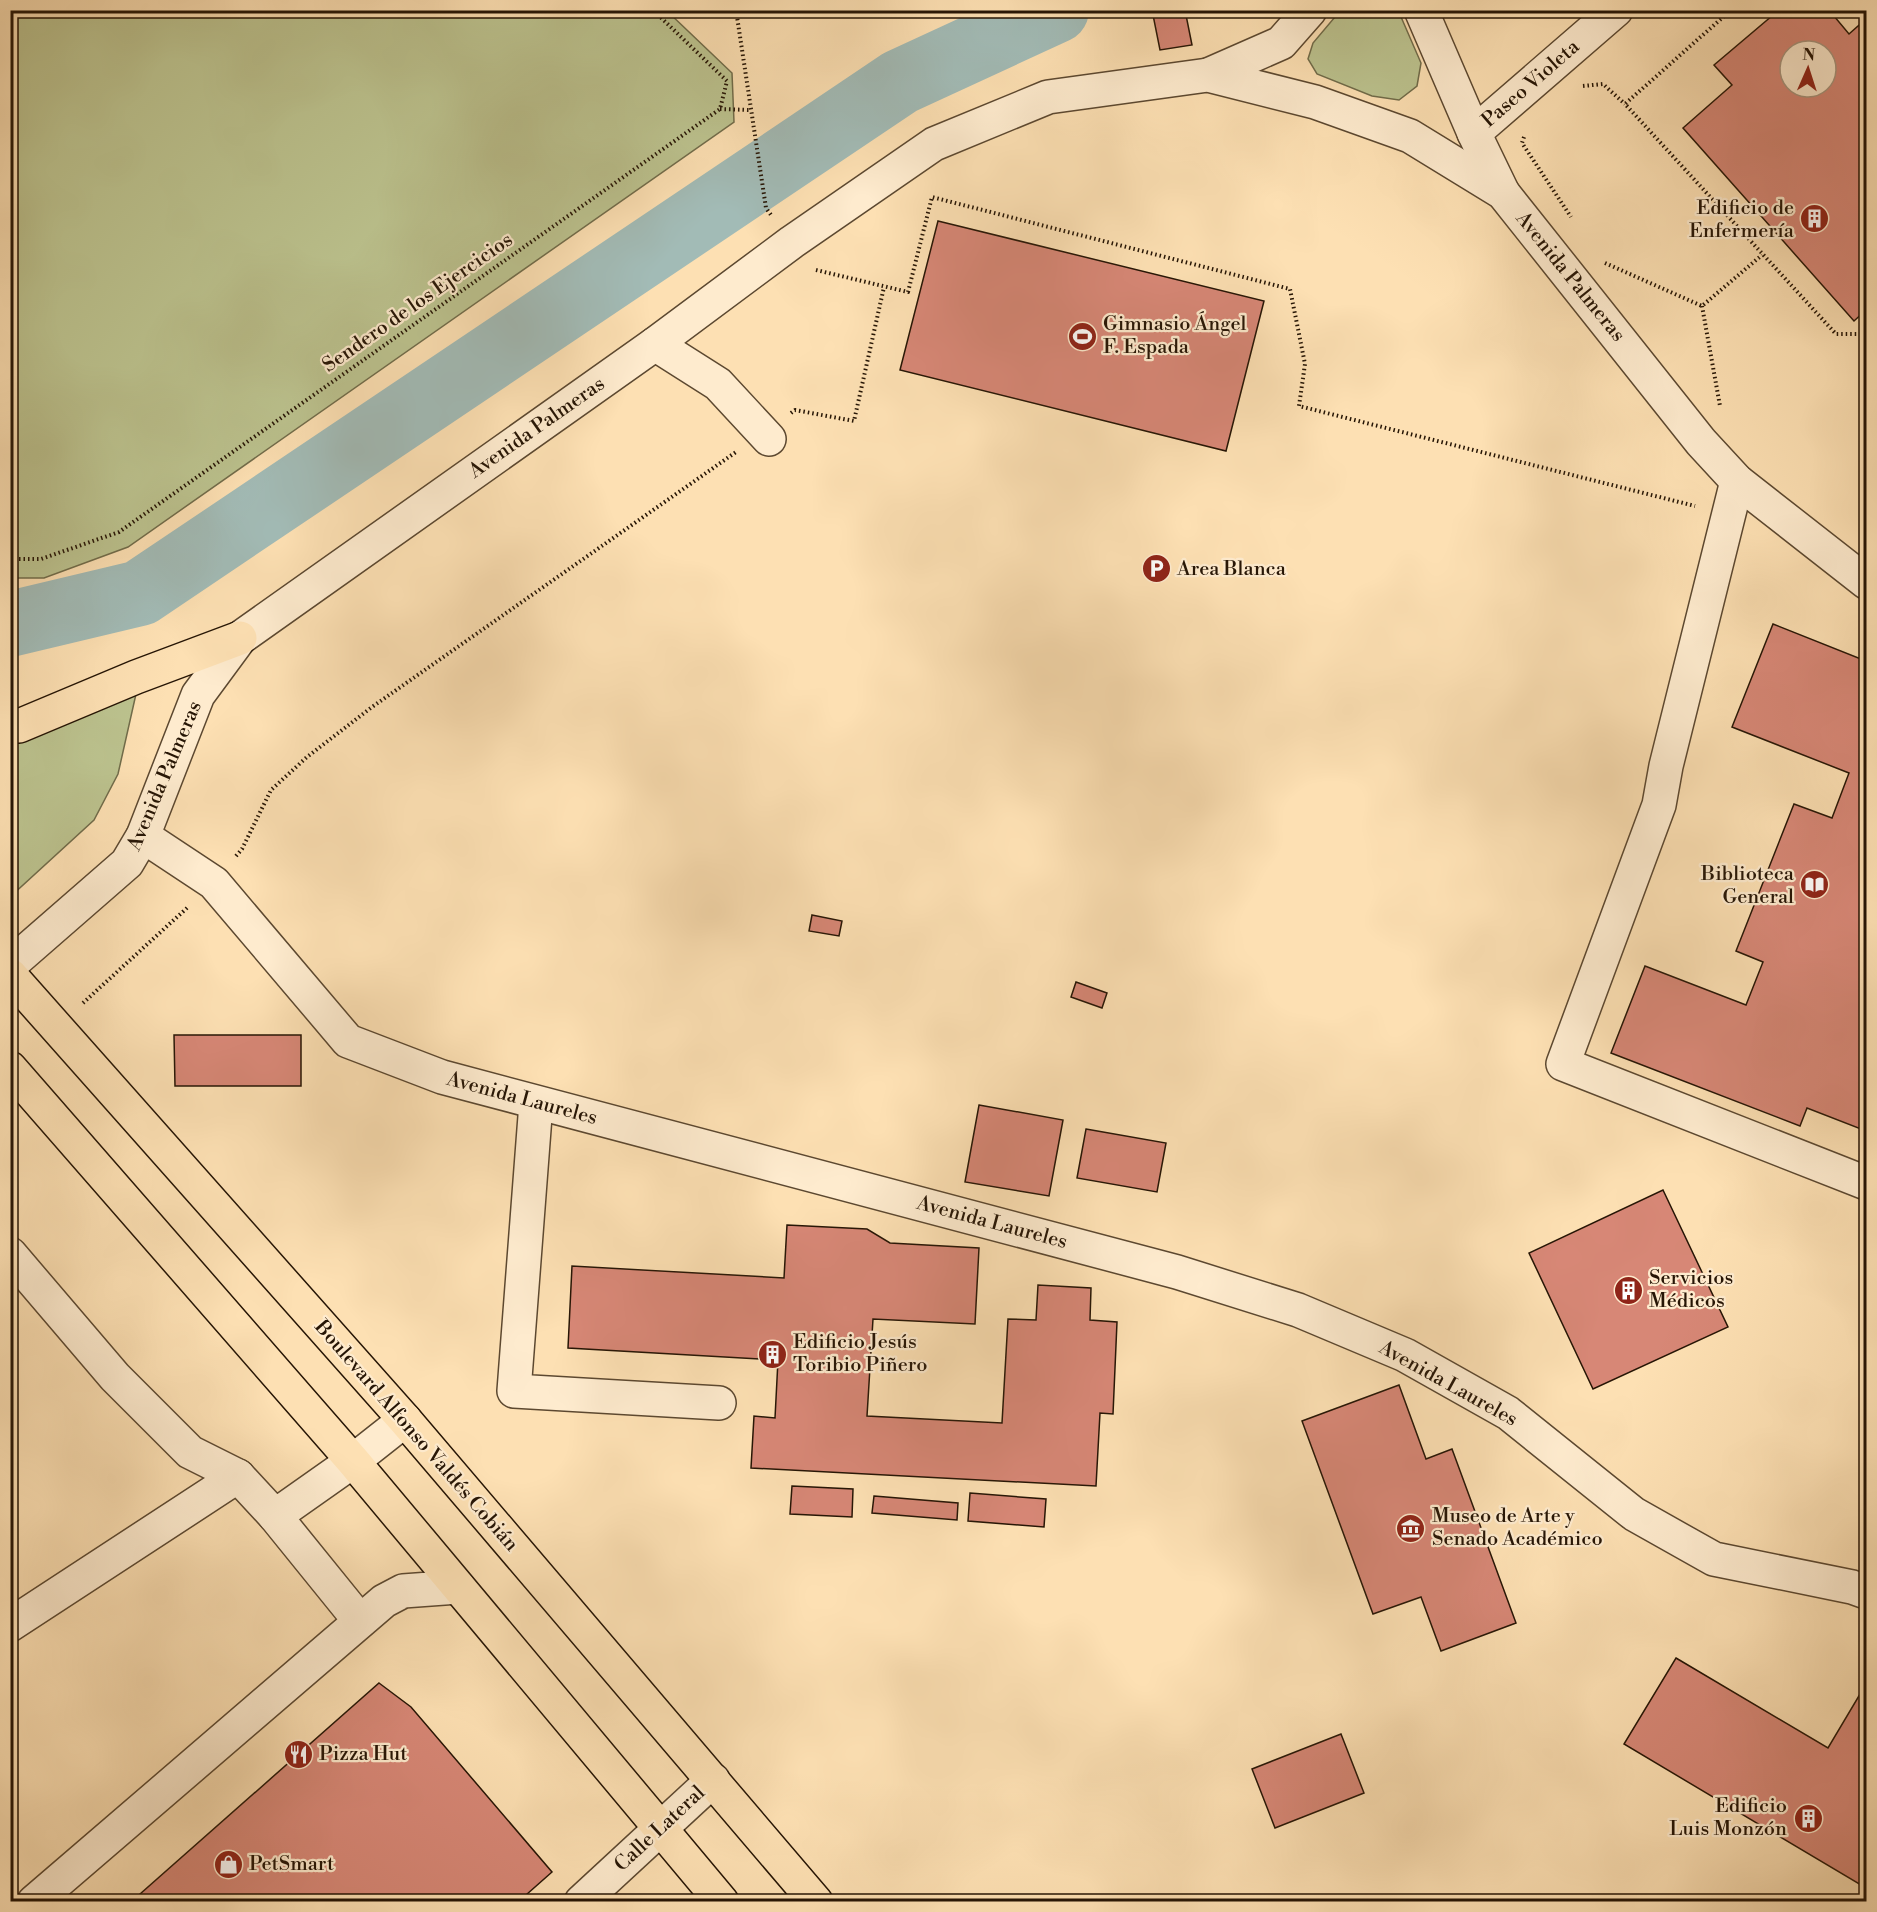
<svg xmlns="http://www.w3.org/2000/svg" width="1877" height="1912" font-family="'Libre Bodoni',serif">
	<rect width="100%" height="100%" fill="#fde0b3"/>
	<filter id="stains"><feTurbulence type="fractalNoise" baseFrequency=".00333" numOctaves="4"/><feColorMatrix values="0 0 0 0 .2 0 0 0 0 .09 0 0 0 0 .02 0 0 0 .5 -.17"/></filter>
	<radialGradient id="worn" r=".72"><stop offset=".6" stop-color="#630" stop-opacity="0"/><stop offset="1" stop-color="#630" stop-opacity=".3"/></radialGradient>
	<g fill="#bcc38f" stroke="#716c4a" stroke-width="1.5">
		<path d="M1398,10L1421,63L1417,86L1399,100L1372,96L1317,74L1308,59L1313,43L1340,11Z"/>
		<path d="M10,11H667L732,73L734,122L128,547L44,578H11Z"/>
		<path d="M136,694L118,774L94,820L11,896V741Z"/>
	</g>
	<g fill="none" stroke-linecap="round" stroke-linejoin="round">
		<path stroke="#a2bbb6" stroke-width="66" d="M10,624L140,593L900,82L1056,10"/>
	</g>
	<g fill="#d78776" stroke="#261505" stroke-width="1.5" fill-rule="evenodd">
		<path d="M1152,10H1185L1192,45L1160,50Z"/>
		<path d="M1779,10H1829L1849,34L1866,19V310L1854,321L1683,128L1732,85L1714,65ZM1790,51H1826V87H1790Z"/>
		<path d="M938,221L1264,301L1226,451L900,370Z"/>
		<path d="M1773,624L1866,661V1131L1807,1108L1800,1126L1611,1053L1645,966L1746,1005L1763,962L1736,951L1794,804L1832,818L1849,773L1732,727Z"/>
		<path d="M812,915L842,921L839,936L809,931Z"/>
		<path d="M1076,982L1107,993L1102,1008L1071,997Z"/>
		<path d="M174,1035H301V1086H175Z"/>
		<path d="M979,1105L1063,1120L1049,1196L965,1182Z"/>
		<path d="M1086,1129L1166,1143L1157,1192L1077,1178Z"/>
		<path d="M1663,1190L1728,1327L1593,1389L1529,1253Z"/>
		<path d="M787,1225L867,1229L890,1243L979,1248L975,1324L873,1319L867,1416L1002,1423L1008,1319L1036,1320L1038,1285L1091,1288L1090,1320L1117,1322L1113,1414L1100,1413L1096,1486L751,1468L754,1416L775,1418L778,1360L568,1348L572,1266L784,1278Z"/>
		<path d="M1399,1385L1426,1459L1452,1449L1516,1623L1441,1651L1421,1597L1373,1614L1302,1421Z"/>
		<path d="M792,1486L853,1489L852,1517L790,1514Z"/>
		<path d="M970,1493L1046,1499L1044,1527L968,1521Z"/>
		<path d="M874,1496L958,1503L957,1520L872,1513Z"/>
		<path d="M1676,1658L1828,1748L1866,1684V1888L1624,1744Z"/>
		<path d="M379,1683L411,1707L552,1872L518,1902H131Z"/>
		<path d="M1341,1734L1364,1793L1275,1828L1252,1769Z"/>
	</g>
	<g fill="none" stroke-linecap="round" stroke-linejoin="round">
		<defs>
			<g id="minor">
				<path d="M1421,10L1474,133L1503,193"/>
				<path d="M1208,75L1281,43L1310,10"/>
				<path d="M1474,133L1616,10"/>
				<path d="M655,344L718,384L769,439"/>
				<path d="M1737,481L1666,766L1659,805L1563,1064L1866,1183"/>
				<path d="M143,836L214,883L348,1041L442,1077L1177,1272L1298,1310L1405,1355L1508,1413L1634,1514L1714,1559L1852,1587L1866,1592"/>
				<path d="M10,965L127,863L143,836L198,695L240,638L655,344L792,242L934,144L1048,97L1208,75L1315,102L1410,136L1503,193L1701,442L1737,481L1866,582"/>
				<path d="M536,1103L514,1391L719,1403"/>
				<path d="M10,1254L115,1377L190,1452L238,1476L275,1516L353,1461L405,1420"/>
				<path d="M275,1516L360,1621"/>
				<path d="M10,1625L238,1476"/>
				<path d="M34,1902L384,1601L403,1591L458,1587"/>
				<path d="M581,1902L713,1780"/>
			</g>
			<g id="major">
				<path d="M10,975L405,1420L816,1902"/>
				<path d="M10,1068L353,1461L722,1902"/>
			</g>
			<path id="highway" d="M10,726H19L136,677L240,638"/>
		</defs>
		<use href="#minor" stroke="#5c4830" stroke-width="36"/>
		<use href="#major" stroke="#261505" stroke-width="36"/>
		<use href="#highway" stroke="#261505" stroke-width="36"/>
		<g stroke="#261505" stroke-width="4" stroke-dasharray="1.5 3" stroke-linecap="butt">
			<path d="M736,10L766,208L771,215"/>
			<path d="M1731,10L1625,104L1836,334H1866"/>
			<path d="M1583,86L1603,84L1625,104"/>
			<path d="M720,109L750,110"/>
			<path d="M1524,137L1522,143L1571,217"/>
			<path d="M1605,263L1702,306L1762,255"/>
			<path d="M816,270L908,292L932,197L1290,289L1305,364L1299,406L1695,506"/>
			<path d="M1702,306L1720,406"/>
			<path d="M791,413L795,410L854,421L884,287"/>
			<path d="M10,559H41L119,532L720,109L727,81L653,10"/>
			<path d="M236,856L242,849L271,790L307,757L372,707L736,452"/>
			<path d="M83,1003L188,907"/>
		</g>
		<use href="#minor" stroke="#feebce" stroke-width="33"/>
		<use href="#major" stroke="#fde0b3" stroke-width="33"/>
		<use href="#highway" stroke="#fde0b3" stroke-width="33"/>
	</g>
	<defs>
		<symbol id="building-disc" viewBox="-11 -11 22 22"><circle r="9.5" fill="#8f2418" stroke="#feebce"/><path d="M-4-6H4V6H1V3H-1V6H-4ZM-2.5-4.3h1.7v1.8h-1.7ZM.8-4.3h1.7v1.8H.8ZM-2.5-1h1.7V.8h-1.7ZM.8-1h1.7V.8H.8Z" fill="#fff"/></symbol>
		<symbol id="stadium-disc" viewBox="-11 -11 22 22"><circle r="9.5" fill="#8f2418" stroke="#feebce"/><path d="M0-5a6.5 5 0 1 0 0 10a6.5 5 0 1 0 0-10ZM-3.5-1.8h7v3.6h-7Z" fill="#fff"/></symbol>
		<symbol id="parking-disc" viewBox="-11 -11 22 22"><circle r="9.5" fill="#8f2418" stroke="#feebce"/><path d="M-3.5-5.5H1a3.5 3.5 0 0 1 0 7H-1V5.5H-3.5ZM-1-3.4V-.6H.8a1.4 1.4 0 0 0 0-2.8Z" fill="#fff"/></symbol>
		<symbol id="library-disc" viewBox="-11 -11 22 22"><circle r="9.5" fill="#8f2418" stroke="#feebce"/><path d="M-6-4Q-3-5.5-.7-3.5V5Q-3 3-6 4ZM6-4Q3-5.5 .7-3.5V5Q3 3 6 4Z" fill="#fff"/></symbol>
		<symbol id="museum-disc" viewBox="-11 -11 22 22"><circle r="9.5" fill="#8f2418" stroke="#feebce"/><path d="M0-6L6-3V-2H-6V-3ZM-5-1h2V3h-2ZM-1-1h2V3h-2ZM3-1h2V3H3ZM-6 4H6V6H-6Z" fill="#fff"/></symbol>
		<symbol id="restaurant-disc" viewBox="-11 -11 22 22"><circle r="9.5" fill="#8f2418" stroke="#feebce"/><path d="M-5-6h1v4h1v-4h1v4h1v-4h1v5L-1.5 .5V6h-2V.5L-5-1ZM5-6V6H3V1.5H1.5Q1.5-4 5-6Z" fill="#fff"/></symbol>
		<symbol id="shop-disc" viewBox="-11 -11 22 22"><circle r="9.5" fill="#8f2418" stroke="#feebce"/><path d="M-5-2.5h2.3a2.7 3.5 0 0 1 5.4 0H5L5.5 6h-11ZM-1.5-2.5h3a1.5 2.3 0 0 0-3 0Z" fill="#fff"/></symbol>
	</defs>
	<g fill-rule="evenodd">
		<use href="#building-disc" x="1798" y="202" width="33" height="33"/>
		<use href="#stadium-disc" x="1066" y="320" width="33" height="33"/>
		<use href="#parking-disc" x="1140" y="552" width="33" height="33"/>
		<use href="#library-disc" x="1798" y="868" width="33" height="33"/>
		<use href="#building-disc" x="1612" y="1274" width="33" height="33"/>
		<use href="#building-disc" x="756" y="1338" width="33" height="33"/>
		<use href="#museum-disc" x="1394" y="1512" width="33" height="33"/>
		<use href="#restaurant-disc" x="282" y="1738" width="33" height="33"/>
		<use href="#building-disc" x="1792" y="1802" width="33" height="33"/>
		<use href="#shop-disc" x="212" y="1848" width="33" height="33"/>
	</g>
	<g text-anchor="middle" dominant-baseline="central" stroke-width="4.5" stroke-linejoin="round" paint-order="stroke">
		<g font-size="20" fill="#261505" stroke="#feebce">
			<text transform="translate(1531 84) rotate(-41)">Paseo Violeta</text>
			<text transform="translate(1570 277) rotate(51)">Avenida Palmeras</text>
			<text transform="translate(418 303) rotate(-35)">Sendero de los Ejercicios</text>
			<text transform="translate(537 428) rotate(-35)">Avenida Palmeras</text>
			<text transform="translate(165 776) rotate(-67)">Avenida Palmeras</text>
			<text transform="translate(522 1099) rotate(15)">Avenida Laureles</text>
			<text transform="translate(992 1223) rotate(15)">Avenida Laureles</text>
			<text transform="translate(1448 1384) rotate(29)">Avenida Laureles</text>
			<text transform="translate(416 1436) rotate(49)">Boulevard Alfonso Valdés Cobián</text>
			<text transform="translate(660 1829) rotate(-43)">Calle Lateral</text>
		</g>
		<g font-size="20" fill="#261505" stroke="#feebce" text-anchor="start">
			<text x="1794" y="208" text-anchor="end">Edificio de<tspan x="1794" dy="23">Enfermería</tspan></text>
			<text x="1103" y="324">Gimnasio Ángel<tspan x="1103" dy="23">F. Espada</tspan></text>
			<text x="1177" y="569">Area Blanca</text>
			<text x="1794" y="874" text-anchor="end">Biblioteca<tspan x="1794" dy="23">General</tspan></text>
			<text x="1649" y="1278">Servicios<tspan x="1649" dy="23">Médicos</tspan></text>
			<text x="793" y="1342">Edificio Jesús<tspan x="793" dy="23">Toribio Piñero</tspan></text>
			<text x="1432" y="1516">Museo de Arte y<tspan x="1432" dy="23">Senado Académico</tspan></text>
			<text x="319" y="1754">Pizza Hut</text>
			<text x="1787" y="1806" text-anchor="end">Edificio<tspan x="1787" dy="23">Luis Monzón</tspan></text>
			<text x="249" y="1864">PetSmart</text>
		</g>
	</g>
	<rect width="1877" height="1912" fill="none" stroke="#fde0b3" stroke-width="36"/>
	<rect x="12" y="12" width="1853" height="1888" fill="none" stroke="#261505" stroke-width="3"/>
	<rect x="18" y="18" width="1841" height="1876" fill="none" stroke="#261505" stroke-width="1.5"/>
	<g transform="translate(1808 69) rotate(3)"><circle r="28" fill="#feebce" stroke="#a8957e" stroke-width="1.5"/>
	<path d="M0-4.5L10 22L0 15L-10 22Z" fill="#8f2418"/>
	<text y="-9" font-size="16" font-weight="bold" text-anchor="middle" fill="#261505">N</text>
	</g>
	<rect width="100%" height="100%" filter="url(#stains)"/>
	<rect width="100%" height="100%" fill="url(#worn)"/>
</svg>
